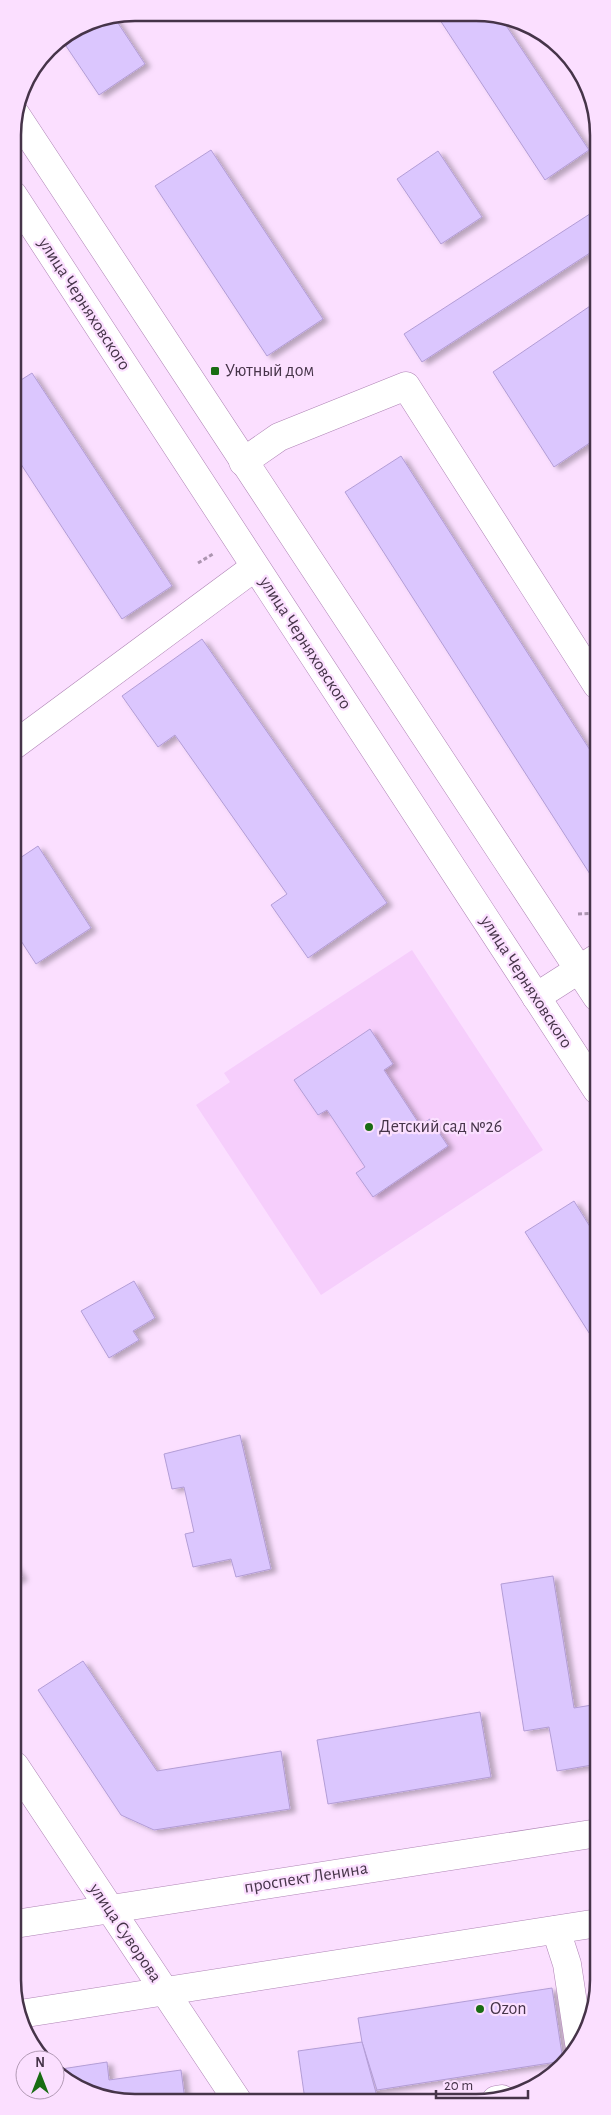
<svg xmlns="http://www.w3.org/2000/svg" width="611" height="2115" font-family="'Alegreya Sans',sans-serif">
	<defs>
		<filter id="shadow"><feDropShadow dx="5.5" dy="3" stdDeviation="2.5" flood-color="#0004"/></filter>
	</defs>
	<rect width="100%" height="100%" fill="#fbdfff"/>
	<path fill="#f6cefc" d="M412,950L543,1150L321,1295L196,1105L230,1082L224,1073Z"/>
	<g fill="#dbc6fe" stroke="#b39dd6" filter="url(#shadow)">
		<path d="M436,14L499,15L589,150L545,180Z"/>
		<path d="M114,17L145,64L99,95L62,40L88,22Z"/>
		<path d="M211,150L323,319L267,356L155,186Z"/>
		<path d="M438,151L482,217L441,244L397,179Z"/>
		<path d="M596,210V249L422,362L404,334Z"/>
		<path d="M596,302L597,438L554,467L493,372Z"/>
		<path d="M32,373L172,586L122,619L13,452V385Z"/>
		<path d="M401,456L597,761V885L345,492Z"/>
		<path d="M202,639L387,903L308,958L271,905L287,894L175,735L158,747L122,696Z"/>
		<path d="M38,846L91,928L36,964L14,930V862Z"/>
		<path d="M370,1029L393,1064L384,1070L420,1125L430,1119L448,1146L373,1197L356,1173L365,1167L327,1110L318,1115L294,1080Z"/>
		<path d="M574,1201L597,1238L598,1347L525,1232Z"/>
		<path d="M134,1281L155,1318L133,1331L139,1340L109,1358L81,1311Z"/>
		<path d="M240,1435L271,1569L236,1577L231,1559L193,1567L185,1534L194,1532L184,1487L172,1489L164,1454Z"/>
		<path d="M14,1564L22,1577L14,1582Z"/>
		<path d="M553,1576L574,1708L598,1704V1764L557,1771L549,1727L524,1731L501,1584Z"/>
		<path d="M83,1661L157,1771L281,1751L290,1809L154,1830L121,1815L38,1690Z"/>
		<path d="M480,1712L491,1777L328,1804L317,1740Z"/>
		<path d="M552,1988L563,2061L377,2090L362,2042L358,2018Z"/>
		<path d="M362,2042L378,2100H305L298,2051Z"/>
		<path d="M107,2062L109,2080L181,2070L185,2100H111L55,2070Z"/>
	</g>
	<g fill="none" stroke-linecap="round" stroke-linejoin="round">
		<defs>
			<g id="minor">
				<path d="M16,115L597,997"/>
				<path d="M13,195L597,1090"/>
				<path d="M243,462L279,437L406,386L597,685"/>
				<path d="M13,746L255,567"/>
				<path d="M536,997L597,958"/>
				<path d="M15,1766L237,2100"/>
				<path d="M556,1930L567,1964L579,2043"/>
				<path d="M496,2100L502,2099"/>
			</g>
			<g id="major">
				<path d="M15,1924L598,1833"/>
				<path d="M20,2014L598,1923"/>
			</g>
		</defs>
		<use href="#minor" stroke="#af84b5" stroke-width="29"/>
		<use href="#major" stroke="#af84b5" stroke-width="29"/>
		<g stroke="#ac95b0" stroke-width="3" stroke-dasharray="4 2.5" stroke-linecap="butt">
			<path d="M198,563L213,554"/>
			<path d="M578,914L597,913"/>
		</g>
		<use href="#minor" stroke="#fff" stroke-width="28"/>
		<use href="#major" stroke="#fff" stroke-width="28"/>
	</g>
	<g fill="#196c13" stroke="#fbdfff" stroke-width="2">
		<rect x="210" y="366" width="10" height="10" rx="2.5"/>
		<circle cx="369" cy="1127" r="5"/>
		<circle cx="480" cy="2009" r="5"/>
	</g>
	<g text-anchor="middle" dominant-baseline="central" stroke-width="4.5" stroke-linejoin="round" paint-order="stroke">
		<g font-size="18" fill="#463449" stroke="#fbdfff">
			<text transform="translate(84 304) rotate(57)">улица Черняховского</text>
			<text transform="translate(305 643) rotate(57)">улица Черняховского</text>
			<text transform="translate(526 982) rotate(57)">улица Черняховского</text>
			<text transform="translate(306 1878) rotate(-9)">проспект Ленина</text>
			<text transform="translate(125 1933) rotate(56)">улица Суворова</text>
		</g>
		<g font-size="18" fill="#463449" stroke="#fbdfff" text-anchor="start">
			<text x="225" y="371">Уютный дом</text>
			<text x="379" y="1127">Детский сад №26</text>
			<text x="490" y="2009">Ozon</text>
		</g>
	</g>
	<path d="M0 0H611V2115H0ZM135 21H476A114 114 0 0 1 590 135V1980A114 114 0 0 1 476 2094H135A114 114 0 0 1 21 1980V135A114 114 0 0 1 135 21Z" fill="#fbdfff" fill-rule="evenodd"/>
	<path fill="none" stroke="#463449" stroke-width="2.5" d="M135 21H476A114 114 0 0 1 590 135V1980A114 114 0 0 1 476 2094H135A114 114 0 0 1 21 1980V135A114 114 0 0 1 135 21Z"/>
	<g transform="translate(40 2075)"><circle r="24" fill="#fbdfff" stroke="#b39bb6"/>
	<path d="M0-4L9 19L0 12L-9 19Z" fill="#196c13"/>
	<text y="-8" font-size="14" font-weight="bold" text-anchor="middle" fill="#463449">N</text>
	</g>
	<path d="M436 2090v8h92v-8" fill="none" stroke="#463449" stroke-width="2.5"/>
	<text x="444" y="2090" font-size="15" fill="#463449" stroke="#fbdfff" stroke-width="4" paint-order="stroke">20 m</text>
</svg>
